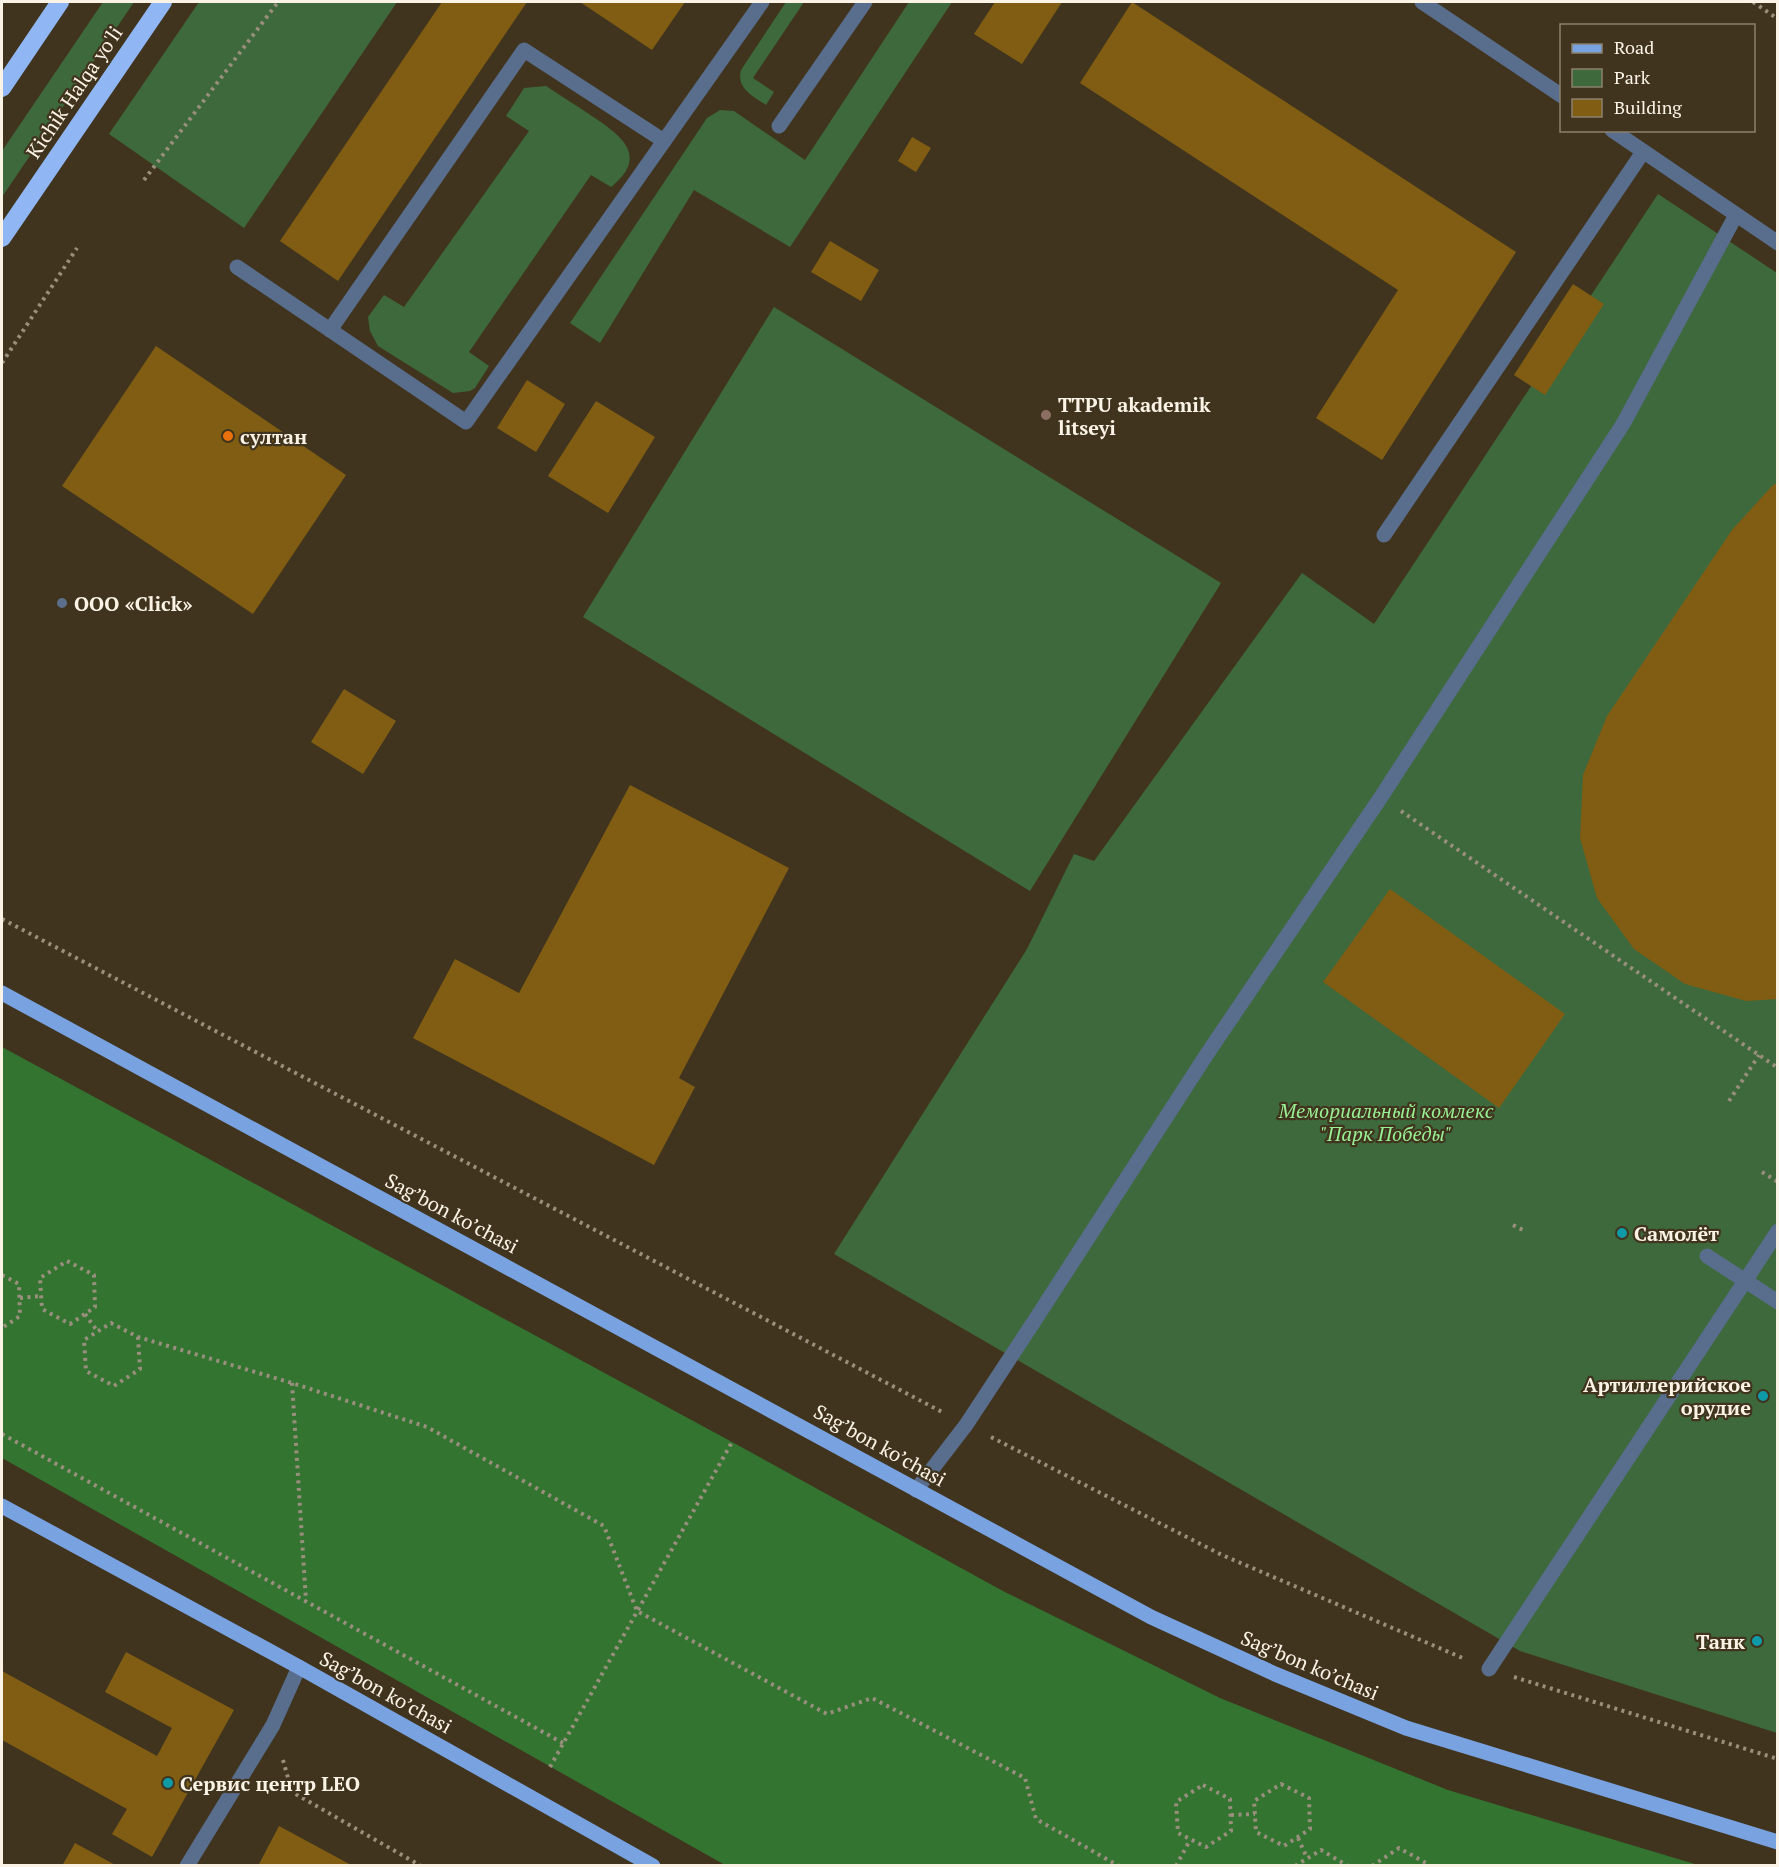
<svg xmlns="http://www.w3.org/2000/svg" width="1779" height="1867" font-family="'PT Serif',serif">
	<rect width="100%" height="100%" fill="#40341e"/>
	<g fill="#3e693c">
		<path d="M103,2H134L2,197V151Z"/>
		<path d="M199,2H397L244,228L109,134Z"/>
		<path d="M786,2H804L753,78L774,92L766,105C753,96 736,88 741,70Z"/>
		<path d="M909,2H952L790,247L694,190L600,343L570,323L707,118L720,110L734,111L805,160Z"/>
		<path d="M546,86C560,95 575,105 589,114C617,133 652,154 611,187L591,175L469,352L489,366L475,388L470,391L453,393L378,346L370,331L368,317L384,295L404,307L529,131L506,116L524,88Z"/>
		<path d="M1658,194L1777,273V1733L1520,1651L834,1254L1027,949L1074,854L1094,861L1302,573L1374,624Z"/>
		<path d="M774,307L1221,583L1030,891L583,617Z"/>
	</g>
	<path fill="#337431" d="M2,1047L732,1442L1001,1590L1220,1698L1448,1790L1698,1865H725L2,1458Z"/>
	<g fill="#805d13">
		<path d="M442,2H527L338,281L280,241Z"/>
		<path d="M580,2H685L652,50Z"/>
		<path d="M995,2H1062L1022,64L974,34Z"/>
		<path d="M1132,2L1516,252L1382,460L1316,418L1398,290L1080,83Z"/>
		<path d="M912,137L931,148L916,172L898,161Z"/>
		<path d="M830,241L879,270L861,301L811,272Z"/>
		<path d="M1573,284L1604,304L1545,395L1514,375Z"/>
		<path d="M156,346L346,475L253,614L62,486Z"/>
		<path d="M527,380L565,404L536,452L497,428Z"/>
		<path d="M596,401L655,437L608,513L548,476Z"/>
		<path d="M1778,482V999L1746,1001L1685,984L1634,949L1597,898L1580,838L1583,775L1607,716L1732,530L1772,486Z"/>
		<path d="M344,689L396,721L363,774L311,742Z"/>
		<path d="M630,785L789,868L679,1078L695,1087L654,1165L413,1038L455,959L519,993Z"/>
		<path d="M1390,889L1565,1014L1499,1108L1323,982Z"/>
		<path d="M126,1652L234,1710L152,1857L112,1834L127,1809L2,1740V1671L157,1756L172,1728L105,1692Z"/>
		<path d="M279,1826L353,1866H258Z"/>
		<path d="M75,1843L117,1866H62Z"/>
	</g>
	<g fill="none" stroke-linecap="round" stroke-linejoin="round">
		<g stroke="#998f7d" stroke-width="4" stroke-dasharray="3 4.5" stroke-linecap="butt">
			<path d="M1753,2L1778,19"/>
			<path d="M144,180L278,2"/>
			<path d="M2,363L77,248"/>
			<path d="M1401,811L1778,1068"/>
			<path d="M2,919L944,1413"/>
			<path d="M1729,1101L1759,1055"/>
			<path d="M1762,1172L1778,1182"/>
			<path d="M1513,1225L1525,1231"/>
			<path d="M67,1261L94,1275L95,1307L70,1324L42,1309L40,1278Z"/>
			<path d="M2,1275L19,1284L20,1316L2,1328"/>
			<path d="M20,1298L41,1296"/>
			<path d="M85,1314L98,1332"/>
			<path d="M138,1337L140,1369L114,1386L86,1371L84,1340L111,1323L138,1337L292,1383L427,1427L604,1526L637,1611L827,1714L872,1698L1025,1778L1036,1819L1119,1866"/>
			<path d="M292,1383L306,1601"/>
			<path d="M2,1434L563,1743"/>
			<path d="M991,1437L1222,1555L1465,1659"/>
			<path d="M1514,1677L1778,1759"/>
			<path d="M283,1760L292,1792L421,1866"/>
			<path d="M550,1767L732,1442"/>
			<path d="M1281,1784L1309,1798L1310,1829L1284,1846L1256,1832L1254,1801Z"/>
			<path d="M1203,1785L1230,1799L1231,1831L1206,1847L1178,1833L1176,1802Z"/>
			<path d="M1231,1815L1255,1814"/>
			<path d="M1298,1838L1307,1858"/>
			<path d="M1176,1866L1190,1840"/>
			<path d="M1295,1866L1321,1850L1348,1866"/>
			<path d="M1372,1866L1399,1848L1426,1863V1866"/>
		</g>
		<g stroke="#596d8c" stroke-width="15">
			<path d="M779,126L865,2"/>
			<path d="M237,267L466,422L762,2"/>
			<path d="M330,330L524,50L664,141"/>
			<path d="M1384,535L1643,152"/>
			<path d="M916,1490L966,1425L1035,1320L1207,1054L1381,797L1623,424L1736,215"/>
		</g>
		<g stroke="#596d8c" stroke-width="15">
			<path d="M1422,2L1562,96"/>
			<path d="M1612,130L1778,243"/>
			<path d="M1707,1256L1778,1302"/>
			<path d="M1489,1669L1778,1231"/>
			<path d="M187,1866L273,1725L299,1667"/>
		</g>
		<g stroke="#79a2e0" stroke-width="15">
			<path d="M2,993L1151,1617L1275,1674L1406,1728L1778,1842"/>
			<path d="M2,1506L299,1667L653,1866"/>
		</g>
		<g stroke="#90b7f3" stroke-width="18">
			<path d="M2,88L60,2"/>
			<path d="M2,238L163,2"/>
		</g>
	</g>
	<circle fill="#8d6e63" stroke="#40341e" stroke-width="2" cx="1046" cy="415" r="6"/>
	<circle fill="#e8710a" stroke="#40341e" stroke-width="2" cx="228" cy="436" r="6"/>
	<circle fill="#5c6f8a" stroke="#40341e" stroke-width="2" cx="62" cy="603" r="6"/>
	<g fill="#0f9aa8" stroke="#40341e" stroke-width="2">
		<circle cx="1622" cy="1233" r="6"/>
		<circle cx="1763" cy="1396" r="6"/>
		<circle cx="1757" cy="1641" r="6"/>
		<circle cx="168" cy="1783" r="6"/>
	</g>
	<g text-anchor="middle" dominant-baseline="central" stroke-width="4.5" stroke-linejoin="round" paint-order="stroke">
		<g font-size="20" fill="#fbf3e5" stroke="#40341e">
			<text transform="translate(74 92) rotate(-56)">Kichik Halqa yo'li</text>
			<text transform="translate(452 1213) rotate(28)">Sag’bon ko’chasi</text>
			<text transform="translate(880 1445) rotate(29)">Sag’bon ko’chasi</text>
			<text transform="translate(1310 1665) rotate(23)">Sag’bon ko’chasi</text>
			<text transform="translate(386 1692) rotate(29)">Sag’bon ko’chasi</text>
		</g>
		<g font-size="20" font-weight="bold" fill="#fbf3e5" stroke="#40341e" text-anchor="start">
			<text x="1058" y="404">TTPU akademik<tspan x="1058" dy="23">litseyi</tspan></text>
			<text x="240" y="436">султан</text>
			<text x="74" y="603">OOO «Click»</text>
			<text x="1634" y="1233">Самолёт</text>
			<text x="1751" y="1384" text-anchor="end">Артиллерийское<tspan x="1751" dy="23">орудие</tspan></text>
			<text x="1745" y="1641" text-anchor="end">Танк</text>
			<text x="180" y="1783">Сервис центр LEO</text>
		</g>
		<g font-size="20" font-style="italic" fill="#98f094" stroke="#40341e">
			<text x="1386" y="1110">Мемориальный комлекс<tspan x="1386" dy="23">"Парк Победы"</tspan></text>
		</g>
	</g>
	<rect width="1779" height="1867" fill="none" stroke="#fbf3e5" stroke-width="6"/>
	<rect x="1560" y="24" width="195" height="108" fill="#40341e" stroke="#8b806e" stroke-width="1.5"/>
	<rect x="1572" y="44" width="30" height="9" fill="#79a2e0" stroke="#8b806e" stroke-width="1.5"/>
	<text x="1614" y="54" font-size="18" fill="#fbf3e5">Road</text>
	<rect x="1572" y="69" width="30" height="18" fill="#3e693c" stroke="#8b806e" stroke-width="1.5"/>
	<text x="1614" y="84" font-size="18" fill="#fbf3e5">Park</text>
	<rect x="1572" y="99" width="30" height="18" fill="#805d13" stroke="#8b806e" stroke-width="1.5"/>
	<text x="1614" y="114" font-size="18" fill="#fbf3e5">Building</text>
</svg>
